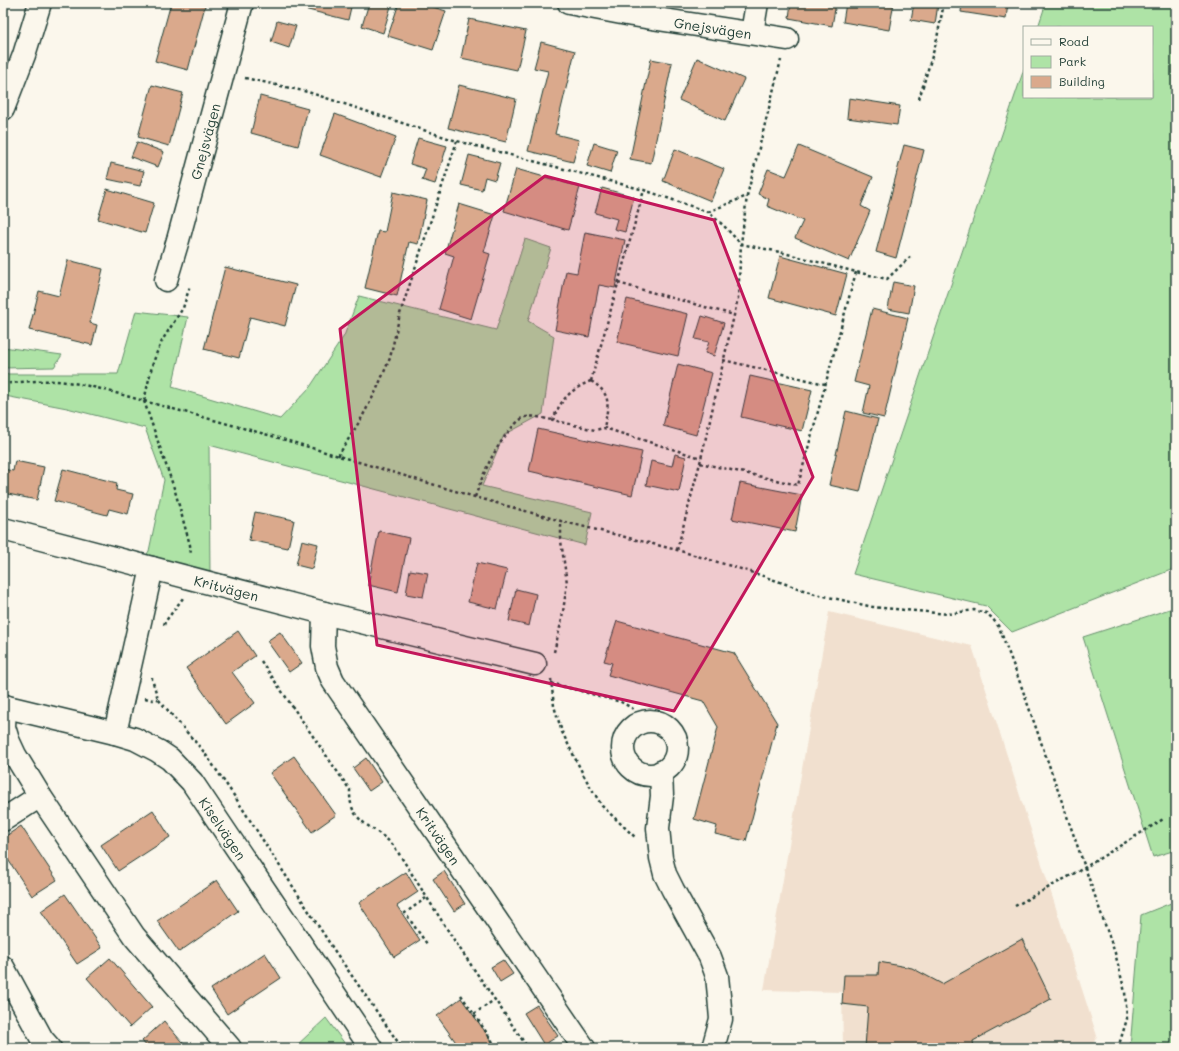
<svg xmlns="http://www.w3.org/2000/svg" width="1179" height="1051" font-family="Mali,sans-serif">
	<rect width="100%" height="100%" fill="#fbf7ec"/>
	<filter id="ink" filterUnits="userSpaceOnUse"><feTurbulence type="fractalNoise" baseFrequency=".025" numOctaves="2"/><feDisplacementMap in="SourceGraphic" scale="8" xChannelSelector="R" yChannelSelector="G"/><feConvolveMatrix kernelMatrix="1 2 1 2 8 2 1 2 1" color-interpolation-filters="sRGB"/></filter>
	<g filter="url(#ink)">
		<path fill="#f1e0cf" d="M829,612L972,646L1097,1036L1091,1048H843L842,992L764,990Z"/>
		<g fill="#aee3a6" stroke="#66906d">
			<path d="M1046,3H1176V568L1012,632L986,606L853,574L1024,69V97H1152V27H1038Z"/>
			<path d="M525,239L551,248L528,321L554,336L543,414L504,435L482,486L592,512L585,545L209,445L210,579L141,564L149,551L164,480L145,428L67,408L5,396L3,397V374H118L136,311L188,317L172,387L280,419L310,387L344,336L359,296L496,330Z"/>
			<path d="M3,347L62,355L54,367L3,368Z"/>
			<path d="M1176,607V850L1153,857L1083,637Z"/>
			<path d="M1176,901V1048H1130L1141,915Z"/>
			<path d="M326,1018L348,1048H294Z"/>
		</g>
		<g fill="#daa98c" stroke="#1f3d34">
			<path d="M171,3H196L205,6L188,70L155,61Z"/>
			<path d="M301,3H352L348,20L300,8Z"/>
			<path d="M369,3H392L383,33L362,26Z"/>
			<path d="M399,3H420L446,11L433,50L388,36Z"/>
			<path d="M791,3H836L832,26L789,18Z"/>
			<path d="M846,3H894L889,30L843,22Z"/>
			<path d="M914,3H930L938,4L935,24L911,20Z"/>
			<path d="M962,3H1008L1006,19L961,12Z"/>
			<path d="M469,19L526,31L517,70L461,58Z"/>
			<path d="M277,21L296,26L289,48L271,42Z"/>
			<path d="M541,42L575,51L555,134L579,140L573,162L528,151L548,71L534,68Z"/>
			<path d="M697,58L744,79L725,121L679,100Z"/>
			<path d="M651,59L672,63L651,163L630,159Z"/>
			<path d="M152,85L183,93L169,146L138,137Z"/>
			<path d="M459,85L516,99L506,142L448,128Z"/>
			<path d="M260,96L308,109L298,146L251,133Z"/>
			<path d="M849,98L900,106L897,125L847,118Z"/>
			<path d="M335,114L396,137L381,177L320,155Z"/>
			<path d="M418,138L447,146L435,184L422,180L426,169L410,164Z"/>
			<path d="M137,142L164,152L158,167L131,157Z"/>
			<path d="M594,143L617,150L610,173L587,166Z"/>
			<path d="M904,145L924,150L896,258L876,252Z"/>
			<path d="M799,146L873,177L861,206L870,211L849,261L795,238L803,221L767,206L769,199L758,194L768,169L786,176Z"/>
			<path d="M675,149L724,169L711,201L663,181Z"/>
			<path d="M469,155L500,163L495,180L485,177L482,190L461,185Z"/>
			<path d="M111,163L144,171L140,186L107,179Z"/>
			<path d="M516,169L580,187L568,230L504,211Z"/>
			<path d="M602,188L634,197L625,232L614,229L617,219L595,213Z"/>
			<path d="M107,189L154,203L145,233L98,219Z"/>
			<path d="M393,192L427,200L418,244L409,242L397,296L365,288L378,231L385,232Z"/>
			<path d="M459,204L495,215L484,252L490,254L471,319L439,309L454,256L445,253Z"/>
			<path d="M585,232L625,240L615,288L599,285L589,337L555,330L566,271L577,273Z"/>
			<path d="M780,256L847,274L836,316L769,298Z"/>
			<path d="M68,260L103,269L90,323L97,325L92,345L29,330L39,291L59,296Z"/>
			<path d="M225,267L296,285L285,326L250,317L239,358L204,349Z"/>
			<path d="M893,282L914,286L909,313L888,309Z"/>
			<path d="M627,299L688,314L678,356L617,342Z"/>
			<path d="M872,309L908,318L884,418L863,413L869,386L854,382Z"/>
			<path d="M702,316L724,323L714,356L705,353L709,342L695,339Z"/>
			<path d="M678,364L712,373L696,435L663,426Z"/>
			<path d="M750,376L812,390L802,431L741,417Z"/>
			<path d="M846,411L878,419L860,492L829,485Z"/>
			<path d="M538,429L642,452L632,495L529,471Z"/>
			<path d="M675,454L686,457L679,492L646,485L651,461L672,466Z"/>
			<path d="M15,461L44,467L37,500L3,493V469L13,471Z"/>
			<path d="M63,469L117,483L116,490L133,494L128,514L109,509L107,515L54,501Z"/>
			<path d="M740,483L802,495L795,532L732,519Z"/>
			<path d="M255,512L294,520L288,548L249,540Z"/>
			<path d="M379,531L409,538L398,592L368,585Z"/>
			<path d="M302,540L318,544L312,569L296,565Z"/>
			<path d="M477,563L507,570L497,609L468,602Z"/>
			<path d="M410,570L428,573L423,597L406,594Z"/>
			<path d="M516,589L536,594L529,626L509,621Z"/>
			<path d="M617,621L734,653L777,723L746,841L715,834L717,826L694,819L718,727L703,701L608,675L612,663L604,661Z"/>
			<path d="M238,631L255,656L232,672L255,703L226,724L186,668Z"/>
			<path d="M280,632L302,663L289,672L267,641Z"/>
			<path d="M294,756L336,815L312,832L270,773Z"/>
			<path d="M366,758L382,782L369,791L353,768Z"/>
			<path d="M153,810L170,837L118,871L101,845Z"/>
			<path d="M21,826L57,880L32,896L3,852V838Z"/>
			<path d="M444,871L465,904L454,911L433,879Z"/>
			<path d="M406,872L418,892L397,906L420,940L394,957L359,903Z"/>
			<path d="M217,880L238,911L179,952L157,921Z"/>
			<path d="M65,894L102,948L77,964L41,911Z"/>
			<path d="M1022,939L1051,999L973,1041L974,1048H865L868,1007L842,1004L844,975H878L879,962L912,968L942,984Z"/>
			<path d="M265,953L281,978L227,1014L211,989Z"/>
			<path d="M110,958L152,1007L130,1027L87,978Z"/>
			<path d="M503,960L513,974L500,982L491,967Z"/>
			<path d="M461,998L497,1048H460L437,1016Z"/>
			<path d="M537,1005L558,1036L544,1045L524,1013Z"/>
			<path d="M164,1021L187,1048H148L142,1041Z"/>
		</g>
		<g fill="none" stroke-linecap="round" stroke-linejoin="round">
			<defs>
				<g id="minor">
					<path id="s1" d="M569,3L632,15L787,39"/>
					<path d="M752,33L757,3"/>
					<path d="M3,109L24,55L40,3"/>
					<path id="s2" d="M166,280L178,240L242,3"/>
					<path id="s3" d="M3,529L324,613L535,664"/>
					<path id="s4" d="M324,613L323,646L327,667L333,681L584,1048"/>
					<path id="s5" d="M3,706L115,733L135,739L158,751L170,759L192,782L371,1048"/>
					<path d="M5,706L4,727L8,740L15,755L40,796L134,936L230,1048"/>
					<circle cx="650" cy="748" r="27"/>
					<path d="M115,733L152,568"/>
					<path d="M661,772L662,796L658,828L661,858L665,874L673,890L710,957L717,976L719,996L721,1019L713,1048"/>
					<path d="M3,820L40,796"/>
					<path d="M3,967L42,1039L50,1048"/>
				</g>
			</defs>
			<use href="#minor" stroke="#1f3d34" stroke-width="25"/>
			<g stroke="#1f3d34" stroke-width="2.5" stroke-dasharray="3 3" stroke-linecap="butt">
				<path d="M245,78L308,92L457,141L644,190L708,212L724,226L741,244L780,252L856,272L887,279L911,256"/>
				<path d="M919,99L936,43L944,3"/>
				<path d="M708,212L747,196L781,60"/>
				<path d="M618,283L734,315"/>
				<path d="M723,360L825,384"/>
				<path d="M591,381C571,389 560,400 553,420L595,430L604,428L701,458"/>
				<path d="M591,381L644,190"/>
				<path d="M591,381C613,395 608,405 604,428"/>
				<path d="M3,384C20,382 38,380 56,381C85,383 115,393 144,401L152,366L157,352L163,339L183,308L190,286"/>
				<path d="M144,401L272,436L475,497L561,521L677,550L751,572L815,594L873,607L948,614L974,610L986,613L992,618L999,627L1022,688L1115,953L1125,992L1127,1019L1118,1048"/>
				<path d="M144,401L175,491L190,545L191,555"/>
				<path d="M338,456L361,419L376,391L390,358L400,314L457,141"/>
				<path d="M700,463L798,485L856,272"/>
				<path d="M475,497C479,486 483,475 488,465C493,453 513,420 526,417C534,415 545,419 553,420"/>
				<path d="M677,550L700,463L738,298L741,244L747,196"/>
				<path d="M164,625L165,622L183,598"/>
				<path d="M554,652L562,619L567,583L561,541V521"/>
				<path d="M261,661L350,790C350,796 350,801 352,807C357,822 373,828 384,837C388,840 391,843 394,846L456,943L528,1048"/>
				<path d="M152,677V679L158,699L204,752L235,797L334,950L402,1048"/>
				<path d="M551,679L554,706L562,732L584,776L602,806L636,838"/>
				<path d="M551,683L621,702L632,708L642,722"/>
				<path d="M145,698L153,700L158,699"/>
				<path d="M426,898L405,913L427,944"/>
				<path d="M1015,906L1084,868L1165,818"/>
				<path d="M461,995L497,1048"/>
				<path d="M474,1014L494,1000"/>
			</g>
			<use href="#minor" stroke="#fbf7ec" stroke-width="22"/>
		</g>
	</g>
	<path fill="#c2185b" fill-opacity="0.2" stroke="#c2185b" stroke-width="3" stroke-linejoin="round" d="M545,176L714,220L813,477L674,711L377,645L340,329Z"/>
	<g text-anchor="middle" dominant-baseline="central" stroke-width="3" stroke-linejoin="round" paint-order="stroke">
		<g font-size="14" fill="#1f3d34" stroke="#fbf7ec">
			<text stroke="none"><textPath href="#s1" startOffset="146">Gnejsvägen</textPath></text>
			<text stroke="none"><textPath href="#s2" startOffset="144">Gnejsvägen</textPath></text>
			<text stroke="none"><textPath href="#s3" startOffset="231">Kritvägen</textPath></text>
			<text stroke="none"><textPath href="#s5" startOffset="264">Kiselvägen</textPath></text>
			<text stroke="none"><textPath href="#s4" startOffset="257">Kritvägen</textPath></text>
		</g>
	</g>
	<rect width="1179" height="1051" fill="none" stroke="#fbf7ec" stroke-width="16"/>
	<rect x="8" y="8" width="1163" height="1035" fill="none" stroke="#1f3d34" stroke-width="1.5" filter="url(#ink)"/>
	<rect x="1023" y="26" width="130" height="72" fill="#fbf7ec" stroke="#a3ada2"/>
	<rect x="1031" y="39" width="20" height="6" fill="#fbf7ec" stroke="#a3ada2"/>
	<text x="1059" y="46" font-size="12" fill="#1f3d34">Road</text>
	<rect x="1031" y="56" width="20" height="12" fill="#aee3a6" stroke="#a3ada2"/>
	<text x="1059" y="66" font-size="12" fill="#1f3d34">Park</text>
	<rect x="1031" y="76" width="20" height="12" fill="#daa98c" stroke="#a3ada2"/>
	<text x="1059" y="86" font-size="12" fill="#1f3d34">Building</text>
</svg>
